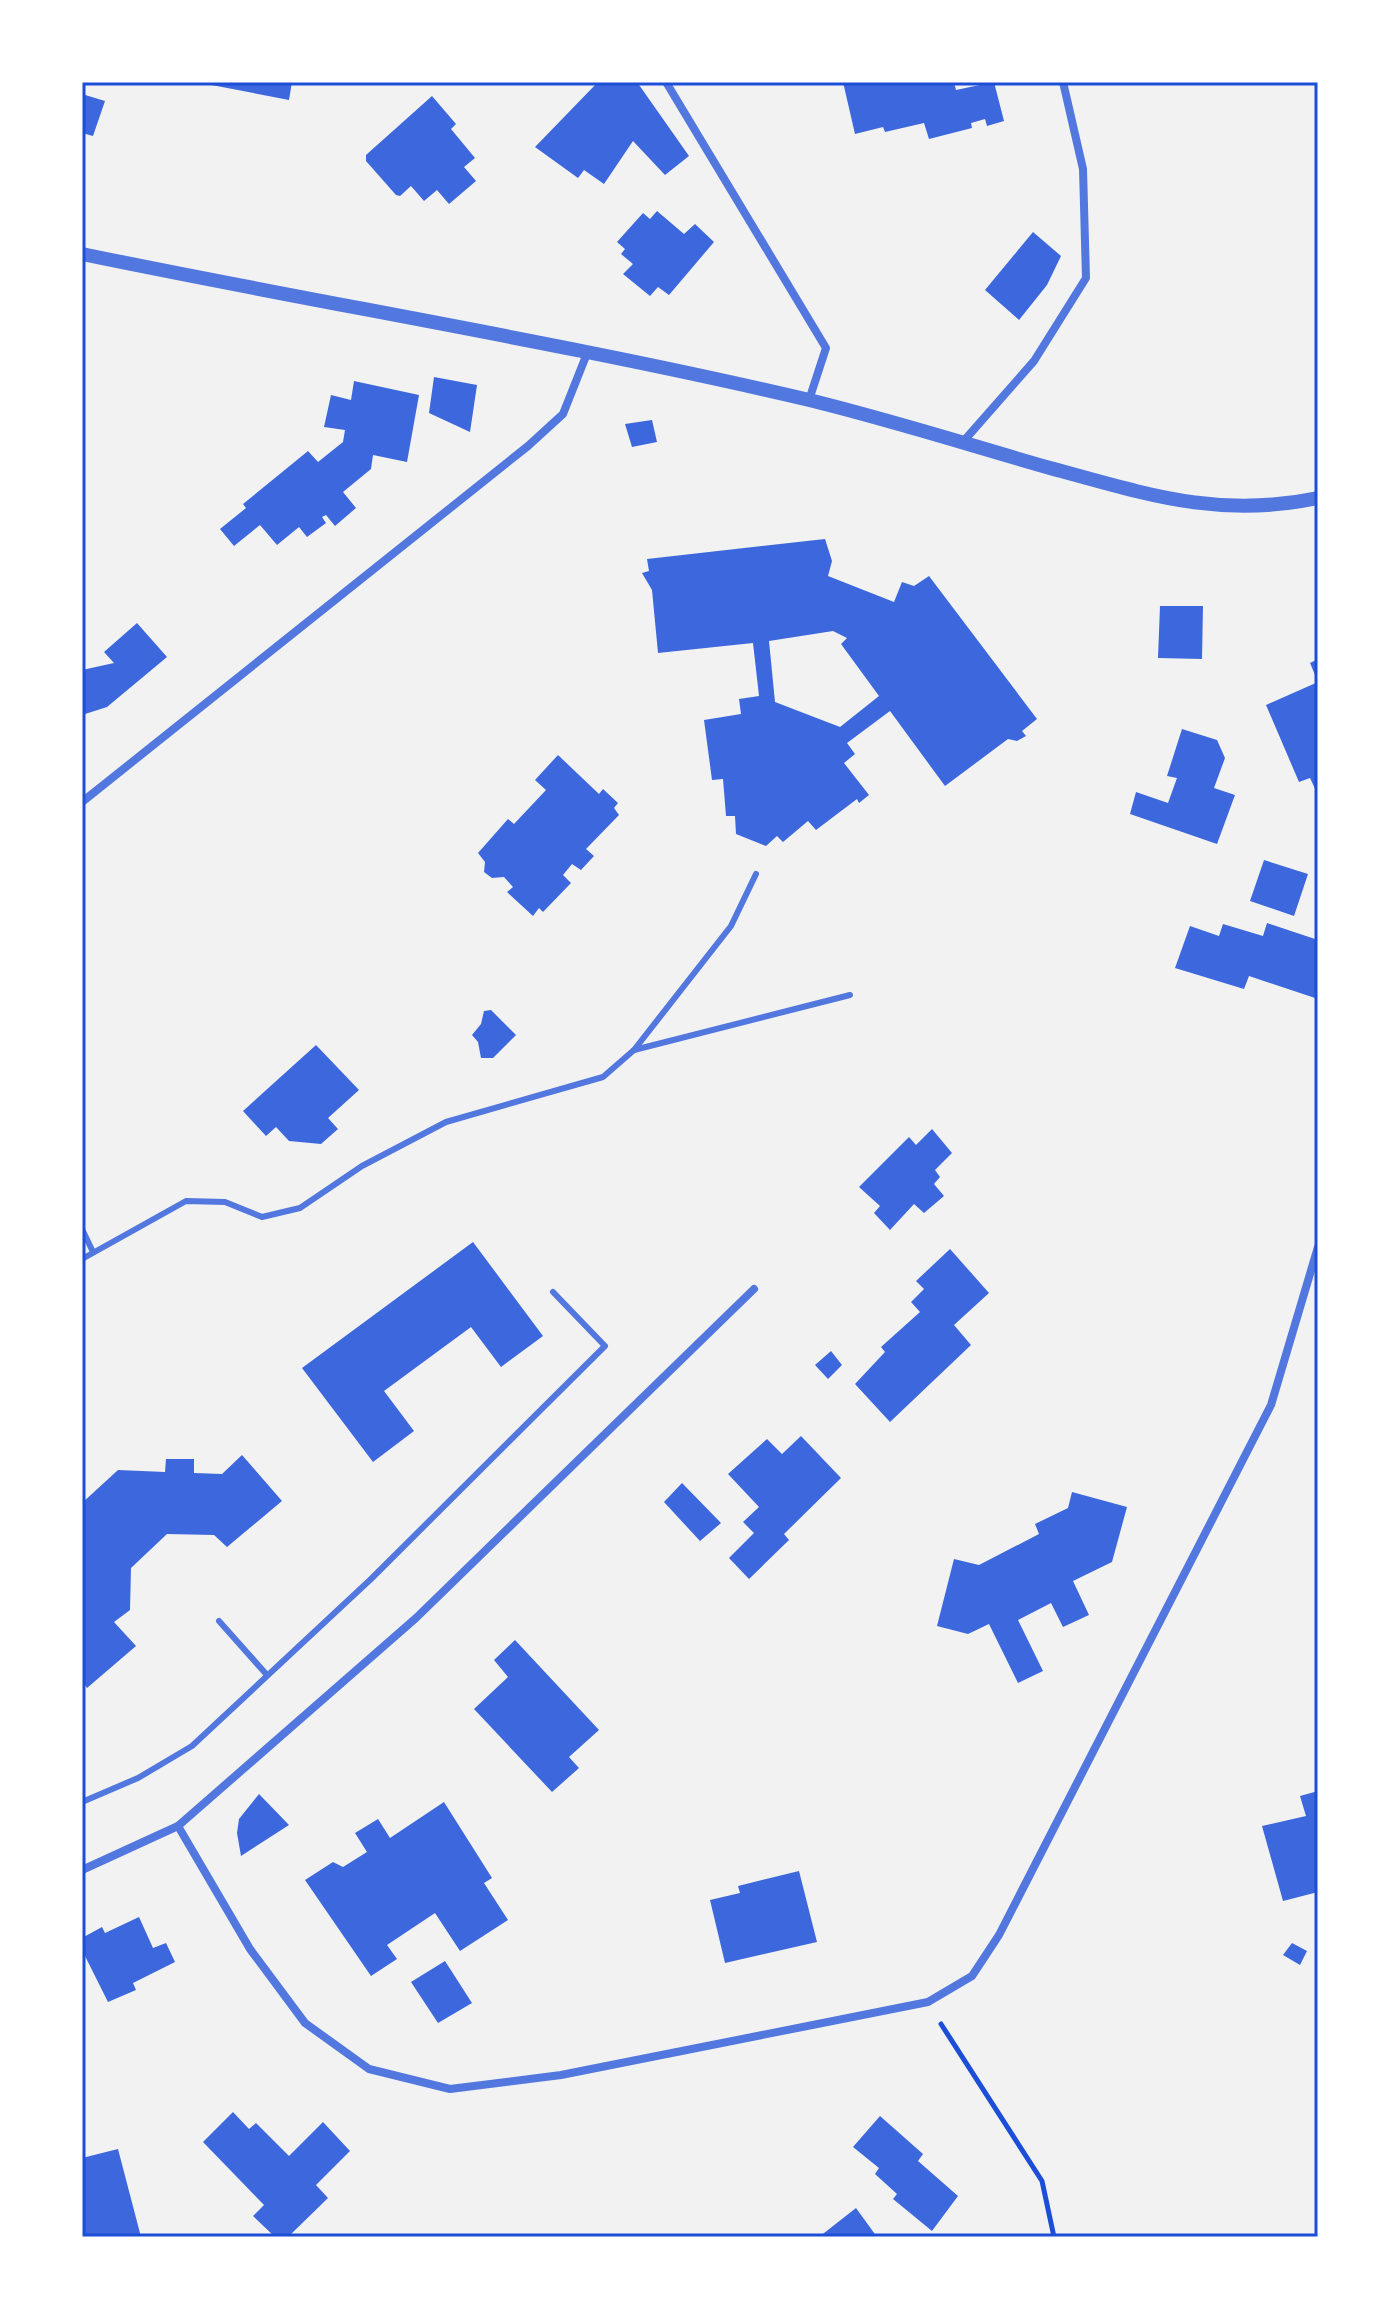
<svg xmlns="http://www.w3.org/2000/svg" width="1400" height="2319" font-family="'DejaVu Sans',sans-serif">
	<rect width="100%" height="100%" fill="#f2f2f2"/>
	<g fill="#3d67dc" fill-rule="evenodd">
		<path d="M196,82H292L289,100Z"/>
		<path d="M598,82H637L689,156L665,175L633,141L604,184L584,170L578,178L535,147Z"/>
		<path d="M843,82H954L956,90L994,82L1004,121L987,126L985,119L971,123L972,128L929,139L924,123L885,132L883,127L855,134Z"/>
		<path d="M82,94L105,101L93,136L82,133Z"/>
		<path d="M432,96L456,124L451,129L475,158L464,167L476,181L449,204L437,190L424,201L411,186L400,196L396,195L366,161V155Z"/>
		<path d="M657,211L684,234L695,224L714,242L669,295L658,287L650,296L623,274L633,264L621,254L625,249L617,242L643,213L650,219Z"/>
		<path d="M1033,232L1061,256L1047,285L1019,320L985,290Z"/>
		<path d="M434,377L477,385L470,432L429,413Z"/>
		<path d="M354,381L419,395L407,462L373,455L371,469L343,492L356,508L335,526L326,515L322,517L326,523L307,537L299,527L277,545L260,525L234,546L220,529L246,508L243,504L308,451L318,462L343,442L345,430L324,427L331,395L351,400Z"/>
		<path d="M652,420L657,442L632,447L625,424Z"/>
		<path d="M825,539L832,561L828,576L894,602L902,582L914,586L929,576L1037,719L1022,731L1026,736L1017,741L1008,739L945,786L890,711L847,743L855,754L844,763L869,795L859,803L857,799L816,830L808,821L783,842L777,836L766,846L736,834L735,816H726L723,779L712,780L704,720L741,714L739,699L759,696L753,643L658,653L652,590L642,573L649,571L647,559ZM833,631L847,638L841,644L879,696L840,727L775,702L769,641Z"/>
		<path d="M1160,606H1203L1202,659L1158,658Z"/>
		<path d="M137,623L167,657L107,707L82,715V670L114,663L104,652Z"/>
		<path d="M1318,659V795L1310,778L1299,782L1266,705L1318,682L1310,663Z"/>
		<path d="M1182,729L1217,740L1225,758L1214,788L1235,795L1217,844L1130,814L1136,792L1168,803L1177,778L1167,776Z"/>
		<path d="M558,755L599,794L603,789L618,803L614,808L619,815L586,849L594,856L581,870L572,864L563,875L571,883L543,912L539,908L533,916L507,892L513,887L504,877L492,878L484,872L485,862L478,853L508,819L514,824L546,790L535,780Z"/>
		<path d="M1264,860L1308,874L1294,916L1250,901Z"/>
		<path d="M1267,923L1318,940V999L1249,976L1244,989L1175,968L1190,926L1219,936L1223,924L1263,936Z"/>
		<path d="M491,1010L516,1035L493,1058H481L478,1042L472,1035L481,1024L484,1011Z"/>
		<path d="M316,1045L359,1090L328,1118L338,1129L321,1144L289,1141L276,1127L266,1136L243,1111Z"/>
		<path d="M932,1129L952,1153L935,1170L940,1177L934,1184L944,1196L924,1213L914,1204L890,1230L874,1213L880,1206L859,1187L909,1137L916,1145Z"/>
		<path d="M473,1242L543,1336L501,1367L471,1327L384,1391L414,1431L373,1462L302,1368Z"/>
		<path d="M950,1249L989,1293L954,1325L971,1345L890,1422L855,1384L885,1352L881,1347L920,1312L911,1302L924,1289L916,1281Z"/>
		<path d="M831,1351L842,1365L828,1379L815,1365Z"/>
		<path d="M801,1436L841,1478L784,1534L789,1540L749,1579L729,1558L754,1533L743,1522L759,1507L728,1474L767,1439L782,1454Z"/>
		<path d="M242,1455L282,1501L227,1547L214,1535L167,1534L131,1568L130,1610L114,1622L136,1646L87,1688L82,1681V1503L118,1470L165,1472L166,1459H194V1473L222,1474Z"/>
		<path d="M682,1483L721,1523L700,1541L664,1502Z"/>
		<path d="M1072,1492L1127,1507L1112,1562L1073,1581L1089,1615L1063,1627L1051,1603L1018,1620L1043,1671L1018,1683L989,1624L968,1634L937,1626L954,1559L979,1565L1039,1534L1035,1524L1068,1508Z"/>
		<path d="M515,1640L599,1730L569,1757L579,1768L552,1792L474,1709L508,1677L494,1660Z"/>
		<path d="M1318,1791V1892L1283,1901L1262,1826L1306,1816L1300,1796Z"/>
		<path d="M259,1794L289,1825L241,1856L237,1833L239,1819Z"/>
		<path d="M444,1802L492,1878L484,1883L508,1920L460,1951L435,1913L387,1945L397,1959L371,1976L305,1880L333,1862L343,1867L367,1852L355,1833L378,1819L390,1838Z"/>
		<path d="M799,1871L817,1942L725,1963L710,1900L740,1893L738,1886Z"/>
		<path d="M139,1917L153,1948L166,1943L175,1962L133,1983L136,1990L108,2002L82,1950V1938L102,1927L105,1933Z"/>
		<path d="M1292,1943L1307,1951L1300,1965L1283,1955Z"/>
		<path d="M445,1961L472,2003L438,2023L411,1982Z"/>
		<path d="M233,2112L249,2129L256,2123L289,2156L323,2122L350,2151L316,2185L328,2198L288,2237H275L253,2216L264,2205L203,2142Z"/>
		<path d="M880,2116L923,2154L918,2161L958,2196L932,2231L893,2199L897,2194L875,2174L879,2168L853,2147Z"/>
		<path d="M118,2149L141,2237H82V2158Z"/>
		<path d="M856,2208L877,2237H819Z"/>
	</g>
	<g fill="none" stroke-linecap="round" stroke-linejoin="round">
		<path stroke="#1d4ed8" stroke-width="5" d="M941,2024L1042,2181L1054,2237"/>
		<g stroke="#5277de" stroke-width="6">
			<path d="M634,1050L850,995"/>
			<path d="M82,1229L93,1252"/>
			<path d="M82,1259L186,1201L225,1202L262,1217L300,1208L362,1166L446,1122L603,1077L634,1050L731,926L756,874"/>
			<path d="M219,1621L267,1675"/>
			<path d="M82,1802L138,1778L192,1746L371,1579L605,1346L553,1292"/>
		</g>
		<g stroke="#5277de" stroke-width="8">
			<path d="M666,82L826,348L809,400"/>
			<path d="M962,443L1034,361L1086,278L1083,169L1063,82"/>
			<path d="M82,802L528,446L563,414L588,351"/>
			<path d="M178,1826L416,1618L754,1289"/>
			<path d="M82,1870L178,1826L250,1949L305,2023L369,2069L450,2089L561,2075L928,2002L972,1976L999,1935L1271,1405L1318,1247"/>
		</g>
		<path stroke="#5277de" stroke-width="14" d="M82,254C323,304 566,343 805,399C888,419 969,445 1050,468C1146,494 1218,519 1318,498"/>
	</g>
	<rect width="1400" height="2319" fill="none" stroke="#ffffff" stroke-width="168"/>
	<rect x="84" y="84" width="1232" height="2151" fill="none" stroke="#1d4ed8" stroke-width="3"/>
</svg>
